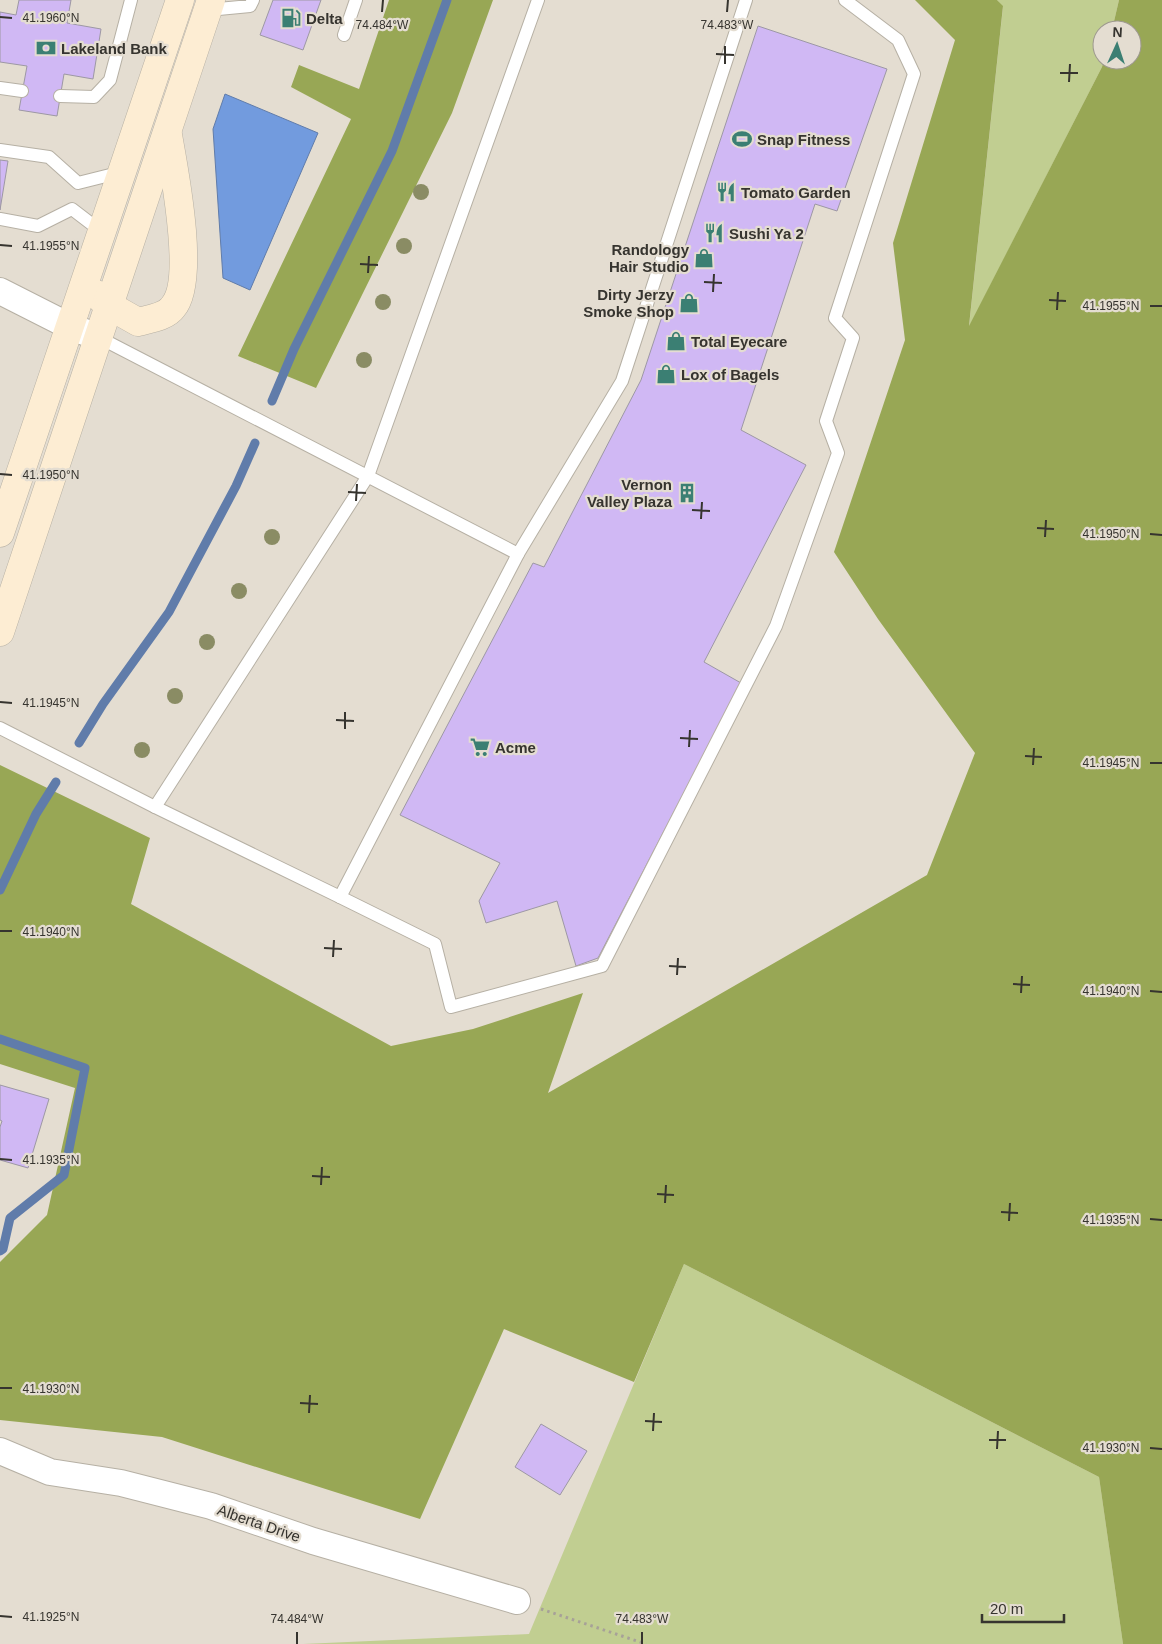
<svg xmlns="http://www.w3.org/2000/svg" width="1162" height="1644" font-family="Helvetica,sans-serif">
	<rect width="100%" height="100%" fill="#e4ddd1"/>
	<g fill="#c1ce91">
		<path d="M997,0H1119L1112,30H1102V60H1104L1102,67L969,327L1003,7Z"/>
		<path d="M684,1264L1099,1477L1123,1644H303L529,1634Z"/>
	</g>
	<g fill="#98a755">
		<path d="M389,0H493L452,113L316,388L238,356L351,119L291,87L299,65L359,89Z"/>
		<path d="M915,0H997L1003,6L969,326L1102,67L1104,60H1132V30H1112L1119,0H1162V1644H1123L1099,1477L684,1264L634,1382L504,1329L420,1519L162,1437L0,1420V1262L47,1215L75,1088L0,1064V765L150,838L131,904L391,1046L473,1029L583,993L548,1093L927,875L975,753L878,619L834,552L905,340L893,243L955,40Z"/>
	</g>
	<path fill="#729bde" stroke="#607caa" d="M225,94L318,133L250,290L223,278L213,129Z"/>
	<g fill="none" stroke-linecap="round" stroke-linejoin="round">
		<g stroke="#607caa" stroke-width="9">
			<path d="M272,401L294,349L392,151L447,0"/>
			<path d="M79,743L103,704L169,612L236,486L255,443"/>
			<path d="M0,890L36,814L56,782"/>
			<path d="M0,1039L85,1068L64,1175L10,1218L3,1249L0,1251"/>
		</g>
	</g>
	<g fill="#d0b8f4" stroke="#9d98a4">
		<path d="M19,0H71L67,23L101,29L93,79L64,74L57,116L19,110L27,66L0,62V12L16,15Z"/>
		<path d="M273,0H321L303,50L260,35Z"/>
		<path d="M758,26L887,69L837,211L815,204L741,430L806,465L704,662L741,683L598,958L576,966L557,901L486,923L479,901L500,863L400,815L533,563L544,567L641,380Z"/>
		<path d="M0,160L8,161L0,210Z"/>
		<path d="M0,1085L49,1099L28,1168L0,1160V1127L2,1121L0,1120Z"/>
		<path d="M541,1424L587,1451L560,1495L515,1467Z"/>
	</g>
	<g fill="none" stroke-linecap="round" stroke-linejoin="round">
		<defs>
			<g id="lane">
				<path d="M208,10L250,6L253,0"/>
				<path d="M344,35L356,0"/>
				<path d="M0,88L22,91"/>
				<path d="M60,96L94,97L110,80L131,0"/>
				<path d="M0,150L49,157L78,183L122,172"/>
				<path d="M0,219L38,226L72,209L102,232"/>
				<path d="M98,337L518,554"/>
				<path d="M0,728L155,807L340,897L518,554L622,381L746,0"/>
				<path d="M155,807L368,476L538,0"/>
				<path d="M340,897L435,944L451,1007L602,966L776,626L838,453L826,421L853,338L835,318L914,74L898,40L845,0"/>
			</g>
			<g id="street">
				<path d="M0,291L71,327L98,337"/>
				<path d="M0,1451L50,1472L121,1483L211,1506L313,1541L517,1601"/>
			</g>
			<g id="secondary">
				<path d="M96,294L108,305L138,322C149,319 166,317 173,307C196,281 174,169 168,135"/>
				<path d="M0,533L180,0"/>
				<path d="M0,632L211,0"/>
			</g>
		</defs>
		<use href="#lane" stroke="#b6b0a4" stroke-width="14"/>
		<use href="#street" stroke="#b6b0a4" stroke-width="28"/>
		<use href="#secondary" stroke="#b6b0a4" stroke-width="29"/>
		<path stroke="#a7a198" stroke-width="3" stroke-dasharray="2.5 4" stroke-linecap="butt" d="M541,1609L646,1644"/>
		<use href="#lane" stroke="#fff" stroke-width="12"/>
		<use href="#street" stroke="#fff" stroke-width="26"/>
		<use href="#secondary" stroke="#fdedd3" stroke-width="28"/>
	</g>
	<g fill="#8a8c64">
		<circle cx="421" cy="192" r="8"/>
		<circle cx="404" cy="246" r="8"/>
		<circle cx="383" cy="302" r="8"/>
		<circle cx="364" cy="360" r="8"/>
		<circle cx="272" cy="537" r="8"/>
		<circle cx="239" cy="591" r="8"/>
		<circle cx="207" cy="642" r="8"/>
		<circle cx="175" cy="696" r="8"/>
		<circle cx="142" cy="750" r="8"/>
	</g>
	<path fill="none" stroke="#36342f" stroke-width="2" d="M382,12L383,0M727,12L728,0M0,17L12,18M716,54L734,55M725,64V46M1060,73H1078M1069,82L1070,64M0,245L12,246M360,264L378,265M368,273L369,256M704,282L722,283M713,292L714,274M1049,300L1066,301M1150,306H1162M1057,310L1058,292M0,474L12,475M348,492L366,493M356,501L357,484M692,510L710,511M701,519L702,502M1037,528L1054,529M1150,534L1162,535M1045,537L1046,520M0,702L12,703M336,720L354,721M345,729V712M680,738L698,739M689,747L690,730M1025,756L1042,757M1150,763H1162M1033,765L1034,748M0,931H12M324,948L342,949M333,957L334,940M669,966L686,967M677,975L678,958M1013,984L1030,985M1150,991L1162,992M1021,993L1022,976M0,1159L12,1160M312,1176L330,1177M321,1185L322,1167M657,1194L674,1195M665,1203L666,1185M1001,1212L1018,1213M1150,1219L1162,1220M1009,1221L1010,1203M0,1388H12M300,1403L318,1404M309,1413L310,1395M645,1421L662,1422M653,1431L654,1413M989,1440H1006M1150,1448L1162,1449M997,1449L998,1431M0,1616L12,1617M297,1644V1632M642,1644V1632"/>
	<defs>
		<symbol id="fuel-bare" viewBox="-9 -9 18 18"><path d="M-5.5-6h7V0h2V4h1.3V-2.5L3-4.5l.8-.8L6-3V5H2.5V1h-1V6h-7ZM-4.2-4.7v3.2H.2V-4.7Z" fill="#3b7f73" stroke="#e4ddd1" stroke-width="2.5" paint-order="stroke"/></symbol>
		<symbol id="bank-bare" viewBox="-9 -9 18 18"><path d="M-6-4H6V4H-6ZM0-2.3a2.3 2.3 0 1 0 0 4.6a2.3 2.3 0 1 0 0-4.6Z" fill="#3b7f73" stroke="#e4ddd1" stroke-width="2.5" paint-order="stroke"/></symbol>
		<symbol id="stadium-bare" viewBox="-9 -9 18 18"><path d="M0-5a6.5 5 0 1 0 0 10a6.5 5 0 1 0 0-10ZM-3.5-1.8h7v3.6h-7Z" fill="#3b7f73" stroke="#e4ddd1" stroke-width="2.5" paint-order="stroke"/></symbol>
		<symbol id="restaurant-bare" viewBox="-9 -9 18 18"><path d="M-5-6h1v4h1v-4h1v4h1v-4h1v5L-1.5 .5V6h-2V.5L-5-1ZM5-6V6H3V1.5H1.5Q1.5-4 5-6Z" fill="#3b7f73" stroke="#e4ddd1" stroke-width="2.5" paint-order="stroke"/></symbol>
		<symbol id="shop-bare" viewBox="-9 -9 18 18"><path d="M-5-2.5h2.3a2.7 3.5 0 0 1 5.4 0H5L5.5 6h-11ZM-1.5-2.5h3a1.5 2.3 0 0 0-3 0Z" fill="#3b7f73" stroke="#e4ddd1" stroke-width="2.5" paint-order="stroke"/></symbol>
		<symbol id="building-bare" viewBox="-9 -9 18 18"><path d="M-4-6H4V6H1V3H-1V6H-4ZM-2.5-4.3h1.7v1.8h-1.7ZM.8-4.3h1.7v1.8H.8ZM-2.5-1h1.7V.8h-1.7ZM.8-1h1.7V.8H.8Z" fill="#3b7f73" stroke="#e4ddd1" stroke-width="2.5" paint-order="stroke"/></symbol>
		<symbol id="supermarket-bare" viewBox="-9 -9 18 18"><path d="M-6-5.5h2.5l.6 2H6L4.5 2H-2.5L-4.4-4H-6ZM-1.5 3.2a1.3 1.3 0 1 0 .1 0ZM3 3.2a1.3 1.3 0 1 0 .1 0Z" fill="#3b7f73" stroke="#e4ddd1" stroke-width="2.5" paint-order="stroke"/></symbol>
	</defs>
	<g fill-rule="evenodd">
		<use href="#fuel-bare" x="277" y="4" width="28" height="28"/>
		<use href="#bank-bare" x="32" y="34" width="28" height="28"/>
		<use href="#stadium-bare" x="728" y="125" width="28" height="28"/>
		<use href="#restaurant-bare" x="712" y="178" width="28" height="28"/>
		<use href="#restaurant-bare" x="700" y="219" width="28" height="28"/>
		<use href="#shop-bare" x="690" y="244" width="28" height="28"/>
		<use href="#shop-bare" x="675" y="289" width="28" height="28"/>
		<use href="#shop-bare" x="662" y="327" width="28" height="28"/>
		<use href="#shop-bare" x="652" y="360" width="28" height="28"/>
		<use href="#building-bare" x="673" y="479" width="28" height="28"/>
		<use href="#supermarket-bare" x="466" y="733" width="28" height="28"/>
	</g>
	<g text-anchor="middle" dominant-baseline="central" stroke-width="4.5" stroke-linejoin="round" paint-order="stroke">
		<g font-size="15" font-weight="bold" fill="#36342f" stroke="#e4ddd1" text-anchor="start">
			<text x="306" y="18">Delta</text>
			<text x="61" y="48">Lakeland Bank</text>
			<text x="757" y="139">Snap Fitness</text>
			<text x="741" y="192">Tomato Garden</text>
			<text x="729" y="233">Sushi Ya 2</text>
			<text x="689" y="249" text-anchor="end">Randology<tspan x="689" dy="17">Hair Studio</tspan></text>
			<text x="674" y="294" text-anchor="end">Dirty Jerzy<tspan x="674" dy="17">Smoke Shop</tspan></text>
			<text x="691" y="341">Total Eyecare</text>
			<text x="681" y="374">Lox of Bagels</text>
			<text x="672" y="484" text-anchor="end">Vernon<tspan x="672" dy="17">Valley Plaza</tspan></text>
			<text x="495" y="747">Acme</text>
		</g>
		<g font-size="15" fill="#36342f" stroke="#e4ddd1">
			<text transform="translate(259 1523) rotate(19)">Alberta Drive</text>
		</g>
	</g>
	<g font-size="12" text-anchor="middle" fill="#36342f" stroke="#e4ddd1" stroke-width="4.5" stroke-linejoin="round" paint-order="stroke">
		<text x="51" y="22">41.1960°N</text>
		<text x="727" y="29">74.483°W</text>
		<text x="382" y="29">74.484°W</text>
		<text x="51" y="250">41.1955°N</text>
		<text x="1111" y="310">41.1955°N</text>
		<text x="51" y="479">41.1950°N</text>
		<text x="1111" y="538">41.1950°N</text>
		<text x="51" y="707">41.1945°N</text>
		<text x="1111" y="767">41.1945°N</text>
		<text x="51" y="936">41.1940°N</text>
		<text x="1111" y="995">41.1940°N</text>
		<text x="51" y="1164">41.1935°N</text>
		<text x="1111" y="1224">41.1935°N</text>
		<text x="51" y="1393">41.1930°N</text>
		<text x="1111" y="1452">41.1930°N</text>
		<text x="51" y="1621">41.1925°N</text>
		<text x="297" y="1623">74.484°W</text>
		<text x="642" y="1623">74.483°W</text>
	</g>
	<g transform="translate(1117 45) rotate(3)"><circle r="24" fill="#e4ddd1" stroke="#9e9990"/>
	<path d="M0-4L9 19L0 12L-9 19Z" fill="#3b7f73"/>
	<text y="-8" font-size="14" font-weight="bold" text-anchor="middle" fill="#36342f">N</text>
	</g>
	<path d="M982 1614v8h82v-8" fill="none" stroke="#36342f" stroke-width="2.5"/>
	<text x="990" y="1614" font-size="15" fill="#36342f" stroke="#e4ddd1" stroke-width="4" paint-order="stroke">20 m</text>
</svg>
